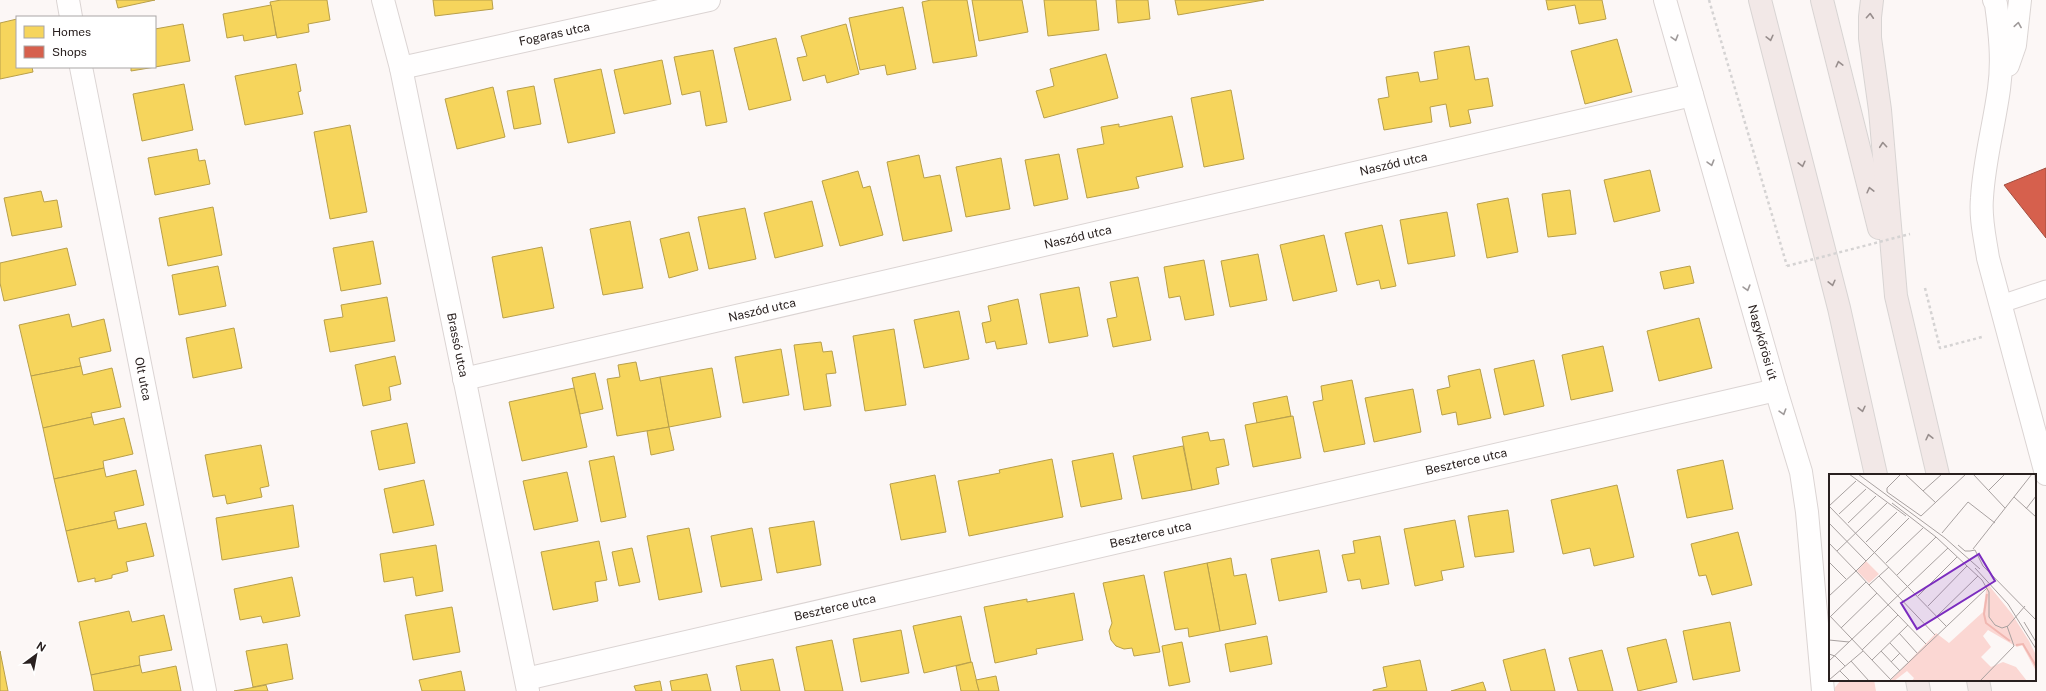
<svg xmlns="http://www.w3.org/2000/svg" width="2046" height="691" font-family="'Public Sans',sans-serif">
	<rect width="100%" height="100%" fill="#fcf7f6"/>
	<path fill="#fbd7d3" d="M1841,680H1874L1876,691H1832Z"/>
	<g fill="#f6d55c" stroke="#b89f4a">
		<path d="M116,0H155L118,8Z"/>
		<path d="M281,0H327L330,20L308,24L309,32L277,38L270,2Z"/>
		<path d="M433,0H492L493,9L435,16Z"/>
		<path d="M931,0H967L977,56L933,63L922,2Z"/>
		<path d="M972,0H1022L1028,32L979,41Z"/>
		<path d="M1044,0H1096L1099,30L1048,36Z"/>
		<path d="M1116,0H1148L1150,19L1118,23Z"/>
		<path d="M1175,0H1264L1178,15Z"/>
		<path d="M1546,0H1602L1606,19L1579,24L1575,5L1548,10Z"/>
		<path d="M271,5L276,35L244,41L243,35L227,38L223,14Z"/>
		<path d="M903,7L916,69L887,75L885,65L860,70L849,18Z"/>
		<path d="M17,19V67H32L33,72L0,79V23Z"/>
		<path d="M183,24L190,61L155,67V29Z"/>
		<path d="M846,24L859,74L827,83L825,75L803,81L797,58L807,56L801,36Z"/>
		<path d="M776,38L791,100L749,110L734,48Z"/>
		<path d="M1617,39L1632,92L1585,104L1571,51Z"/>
		<path d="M1469,46L1475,80L1488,78L1493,106L1468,110L1471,123L1450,127L1446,104L1430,107L1432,122L1384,130L1378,99L1389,97L1386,77L1418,72L1420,82L1438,79L1434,52Z"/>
		<path d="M713,50L727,122L706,126L700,91L682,95L674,57Z"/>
		<path d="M1106,54L1118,98L1044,118L1036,91L1054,86L1050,69Z"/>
		<path d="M662,60L671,104L624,114L614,70Z"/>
		<path d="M296,64L301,91L298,92L303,114L245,125L235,76Z"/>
		<path d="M131,67H155L131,71Z"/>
		<path d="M601,69L615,133L568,143L554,79Z"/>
		<path d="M184,84L193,130L142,141L133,94Z"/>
		<path d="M534,86L541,124L514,129L507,91Z"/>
		<path d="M493,87L505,137L457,149L445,99Z"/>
		<path d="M1231,90L1244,159L1204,167L1191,98Z"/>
		<path d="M1172,116L1183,167L1136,177L1139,188L1087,198L1077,149L1104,144L1101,127L1119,124V127Z"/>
		<path d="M350,125L367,212L330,219L314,132Z"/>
		<path d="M197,149L199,161L205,160L210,184L155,195L148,158Z"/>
		<path d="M1059,154L1068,199L1034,206L1025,160Z"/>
		<path d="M919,155L924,178L940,175L952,231L903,241L887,162Z"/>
		<path d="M1001,158L1010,209L966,217L956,167Z"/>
		<path d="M1650,170L1660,211L1614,222L1604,180Z"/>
		<path d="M858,171L863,188L870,186L883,235L840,246L822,181Z"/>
		<path d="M1570,190L1576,234L1548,237L1542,194Z"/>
		<path d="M41,191L44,202L57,200L62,227L12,236L4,198Z"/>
		<path d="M1508,198L1518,252L1487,258L1477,204Z"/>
		<path d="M812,201L823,246L775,258L764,213Z"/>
		<path d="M213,207L222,255L168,266L159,218Z"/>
		<path d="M745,208L756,259L709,269L698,217Z"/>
		<path d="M1447,212L1455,256L1408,264L1400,220Z"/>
		<path d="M630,221L643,288L603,295L590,229Z"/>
		<path d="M1382,225L1396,286L1381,289L1379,280L1357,285L1345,233Z"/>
		<path d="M689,232L698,270L669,278L660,239Z"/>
		<path d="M1324,235L1337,291L1293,301L1280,245Z"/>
		<path d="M373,241L381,284L341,291L333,248Z"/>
		<path d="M542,247L554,308L503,318L492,257Z"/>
		<path d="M67,248L76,285L4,301L0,283V263Z"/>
		<path d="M1258,254L1267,300L1230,307L1221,261Z"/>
		<path d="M1204,260L1214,315L1185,320L1180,296L1169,298L1164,267Z"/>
		<path d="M218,266L226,306L179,315L172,275Z"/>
		<path d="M1690,266L1694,283L1664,289L1660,272Z"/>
		<path d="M1138,277L1151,340L1113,347L1107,319L1117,317L1110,282Z"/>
		<path d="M1079,287L1088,336L1049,343L1040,294Z"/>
		<path d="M387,297L395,341L330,352L324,320L343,317L341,305Z"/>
		<path d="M1018,299L1027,344L997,349L995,341L986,343L982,323L991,321L988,306Z"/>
		<path d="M959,311L969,359L924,368L914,320Z"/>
		<path d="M69,314L72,327L104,319L111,351L79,358L81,366L31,376L19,325Z"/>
		<path d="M1699,318L1712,368L1659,381L1647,331Z"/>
		<path d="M234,328L242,368L193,378L186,338Z"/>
		<path d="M894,329L906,405L865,411L853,336Z"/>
		<path d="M821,342L823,352L832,351L836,373L826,374L831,406L804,410L794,345Z"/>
		<path d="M1603,346L1613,391L1571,400L1562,355Z"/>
		<path d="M781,349L789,395L743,403L735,357Z"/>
		<path d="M395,356L401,384L389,387L391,400L363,406L355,365Z"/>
		<path d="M1534,360L1544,406L1504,415L1494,369Z"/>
		<path d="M636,362L640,381L660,377L669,427L617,436L607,379L620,377L618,365Z"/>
		<path d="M81,366L83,375L112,368L121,407L91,413L92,417L43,428L31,376Z"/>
		<path d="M712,368L721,417L669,427L660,377Z"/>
		<path d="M1480,369L1491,418L1458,425L1456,412L1442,415L1437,390L1450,387L1448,376Z"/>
		<path d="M595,373L603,409L580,414L572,378Z"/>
		<path d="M1352,380L1365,444L1324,452L1313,402L1323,400L1321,386Z"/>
		<path d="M574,388L587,447L522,461L509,402Z"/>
		<path d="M1413,389L1421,432L1374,442L1365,398Z"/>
		<path d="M1287,396L1291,416L1257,423L1253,403Z"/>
		<path d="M1293,416L1301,458L1253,467L1245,425Z"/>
		<path d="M92,417L94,425L124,418L133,454L103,461L104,468L54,479L43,428Z"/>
		<path d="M407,423L415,463L379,470L371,431Z"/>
		<path d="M669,427L674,450L651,455L647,431Z"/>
		<path d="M1208,432L1210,441L1224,439L1229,465L1216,468L1219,484L1192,490L1182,437Z"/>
		<path d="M261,445L269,486L260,488L262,497L227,504L225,495L213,497L205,455Z"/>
		<path d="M1183,446L1192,490L1142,499L1133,456Z"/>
		<path d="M1113,453L1122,499L1081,507L1072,461Z"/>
		<path d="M614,456L626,517L601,522L589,461Z"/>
		<path d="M1052,459L1063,517L969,536L958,481L1000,473L999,470Z"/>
		<path d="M1723,460L1733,509L1687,518L1677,470Z"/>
		<path d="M104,468L106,477L136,470L144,505L114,512L116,520L66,531L54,479Z"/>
		<path d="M567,472L578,521L534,530L523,481Z"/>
		<path d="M935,475L946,532L901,540L890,484Z"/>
		<path d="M424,480L434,525L393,533L384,489Z"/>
		<path d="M1617,485L1634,557L1594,566L1590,548L1563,554L1551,500Z"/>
		<path d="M293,505L299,547L222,560L216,518Z"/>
		<path d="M1508,510L1514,552L1475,557L1468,516Z"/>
		<path d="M116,520L118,529L146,523L154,556L126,562L128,571L112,575V578L95,582V578L78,582L66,531Z"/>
		<path d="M1455,520L1464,567L1441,571L1443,580L1415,586L1404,529Z"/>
		<path d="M814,521L821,565L777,573L769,528Z"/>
		<path d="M689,528L702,592L659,600L647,536Z"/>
		<path d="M752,528L762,580L721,587L711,536Z"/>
		<path d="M1738,532L1752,585L1712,595L1706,575L1699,576L1691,544Z"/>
		<path d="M1380,536L1389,584L1362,589L1360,579L1348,581L1342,555L1355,553L1353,541Z"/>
		<path d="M599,541L607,580L595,582L598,601L553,610L541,552Z"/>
		<path d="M436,545L443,591L416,596L413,577L384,582L380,554Z"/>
		<path d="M632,548L640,582L619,586L612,552Z"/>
		<path d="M1319,550L1327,592L1279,601L1271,559Z"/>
		<path d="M1231,558L1234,576L1246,574L1256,624L1220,631L1207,563Z"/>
		<path d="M1207,563L1220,631L1189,637L1188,628L1175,630L1164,572Z"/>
		<path d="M1144,575L1160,652L1134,656L1132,648L1124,649L1116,646L1111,640L1109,631L1112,623L1103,583Z"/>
		<path d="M292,577L300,616L263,623L261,616L240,620L234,589Z"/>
		<path d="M1074,593L1083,640L1036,649L1037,654L995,663L984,607L1027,599V602Z"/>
		<path d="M452,607L460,652L413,660L405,615Z"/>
		<path d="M129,611L132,622L164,615L172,650L139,656L140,665L91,675L79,622Z"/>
		<path d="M961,616L971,662L924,673L913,626Z"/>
		<path d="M1730,622L1740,671L1693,680L1683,631Z"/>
		<path d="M901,630L909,673L861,682L853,639Z"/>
		<path d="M1267,636L1272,664L1230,672L1225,644Z"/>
		<path d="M1666,639L1677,682L1638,691L1627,648Z"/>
		<path d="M832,640L843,691H805L796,647Z"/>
		<path d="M1182,642L1190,682L1169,686L1162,646Z"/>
		<path d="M287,644L293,679L253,687L246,651Z"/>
		<path d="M1545,649L1555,691H1511L1503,660Z"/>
		<path d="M1602,650L1613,691H1578L1569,658Z"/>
		<path d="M0,651L8,691H0Z"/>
		<path d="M773,659L780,691H741L736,666Z"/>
		<path d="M1420,660L1427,691H1373V690L1387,687L1383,667Z"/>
		<path d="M972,662L979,691H961L956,666Z"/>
		<path d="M140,665L142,673L176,666L181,691H94L91,675Z"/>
		<path d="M461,671L465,691H422L419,680Z"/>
		<path d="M707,674L711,691H672L670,681Z"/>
		<path d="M996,676L999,691H979L976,680Z"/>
		<path d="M660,681L662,691H636L634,686Z"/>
		<path d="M1483,682L1486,691H1451Z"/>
		<path d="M266,685L268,691H234Z"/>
	</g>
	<path fill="#d6604d" stroke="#a24d3f" d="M2046,168V238L2004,185Z"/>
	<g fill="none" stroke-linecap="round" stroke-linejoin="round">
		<defs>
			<path id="service" d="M2001,304L2046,289"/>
			<g id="minor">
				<path d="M68,0L71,17"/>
				<path id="s1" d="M81,67L205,691"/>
				<path id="s2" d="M401,68L709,0"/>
				<path id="s3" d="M464,379L1692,95"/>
				<path id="s4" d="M526,679L1776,390"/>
			</g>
			<g id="tertiary">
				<path id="s5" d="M383,0L401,68L528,691"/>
			</g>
			<g id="secondary">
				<path id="s6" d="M1665,0L1776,390L1801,472L1807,512L1823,691"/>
				<path d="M1994,0L1996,4C2000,33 2003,61 1999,89C1994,126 1984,161 1982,198C1980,218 1985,238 1988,258L2046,474"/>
				<path d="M2008,65L2015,45L2020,0"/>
			</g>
			<g id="primary">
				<path d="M1760,0L1839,308L1876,475"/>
				<path d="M1822,0L1879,228"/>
				<path d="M1872,0L1870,17V38L1880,110L1896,296L1938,475"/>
				<path d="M1917,680L1919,691"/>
				<path d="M1978,680L1980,691"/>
			</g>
		</defs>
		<use href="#service" stroke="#dbd4d3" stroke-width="19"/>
		<use href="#minor" stroke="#dbd4d3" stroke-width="24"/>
		<use href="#tertiary" stroke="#dbd4d3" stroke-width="24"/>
		<use href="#secondary" stroke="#dbd4d3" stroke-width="24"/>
		<use href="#primary" stroke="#d8d4d3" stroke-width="24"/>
		<g stroke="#d5d3d3" stroke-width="2.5" stroke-dasharray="3 3" stroke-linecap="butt">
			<path d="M1709,0L1787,266"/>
			<path d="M1925,288L1940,348L1982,337"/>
		</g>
		<use href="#service" stroke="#fffefe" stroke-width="17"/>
		<use href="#minor" stroke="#fffefe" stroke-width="22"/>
		<use href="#tertiary" stroke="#fffefe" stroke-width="22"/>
		<use href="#secondary" stroke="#fffefe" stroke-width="22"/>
		<use href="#primary" stroke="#f2e8e7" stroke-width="22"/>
		<path stroke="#d5d3d3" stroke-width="2.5" stroke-dasharray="3 3" stroke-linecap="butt" d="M1787,266L1910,234"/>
	</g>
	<defs><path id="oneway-chevron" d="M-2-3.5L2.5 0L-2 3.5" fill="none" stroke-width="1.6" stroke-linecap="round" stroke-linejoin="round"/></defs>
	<g stroke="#988e8d">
		<use href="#oneway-chevron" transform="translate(1870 16) rotate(-86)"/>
		<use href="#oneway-chevron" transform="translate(1770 38) rotate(76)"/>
		<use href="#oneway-chevron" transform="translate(1839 64) rotate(-104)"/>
		<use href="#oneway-chevron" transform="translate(1883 145) rotate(-95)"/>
		<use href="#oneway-chevron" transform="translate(1802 164) rotate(76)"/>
		<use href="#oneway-chevron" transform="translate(1870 190) rotate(-104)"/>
		<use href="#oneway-chevron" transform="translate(1832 283) rotate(76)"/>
		<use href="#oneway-chevron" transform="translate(1862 409) rotate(77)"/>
		<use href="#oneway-chevron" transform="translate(1929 437) rotate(-103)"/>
	</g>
	<g stroke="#9f9a9a">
		<use href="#oneway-chevron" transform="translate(2018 25) rotate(-81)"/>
		<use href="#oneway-chevron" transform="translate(1675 38) rotate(74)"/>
		<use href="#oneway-chevron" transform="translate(1711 163) rotate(74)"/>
		<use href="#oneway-chevron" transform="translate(1747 288) rotate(74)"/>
		<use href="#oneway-chevron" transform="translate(1783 412) rotate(73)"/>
	</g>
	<g text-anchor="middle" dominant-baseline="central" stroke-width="4" stroke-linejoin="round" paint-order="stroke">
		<g font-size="12" fill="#29201f" stroke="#fff">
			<text stroke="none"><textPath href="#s2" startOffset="157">Fogaras utca</textPath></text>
			<text stroke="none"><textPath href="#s3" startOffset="954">Naszód utca</textPath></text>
			<text stroke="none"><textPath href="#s3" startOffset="630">Naszód utca</textPath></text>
			<text stroke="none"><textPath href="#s3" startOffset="306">Naszód utca</textPath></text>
			<text stroke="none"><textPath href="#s6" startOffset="356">Nagykőrösi út</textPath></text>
			<text stroke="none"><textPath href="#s5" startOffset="353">Brassó utca</textPath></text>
			<text stroke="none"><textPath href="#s1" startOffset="318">Olt utca</textPath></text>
			<text stroke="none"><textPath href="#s4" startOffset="965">Beszterce utca</textPath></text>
			<text stroke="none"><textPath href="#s4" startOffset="641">Beszterce utca</textPath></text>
			<text stroke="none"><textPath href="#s4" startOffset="317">Beszterce utca</textPath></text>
		</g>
	</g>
	<g transform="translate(1829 474)">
		<rect width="207" height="207" fill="#fcf7f6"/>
		<path d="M37,87L50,100L40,109L28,97ZM158,109L183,140L200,167L207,181V197L193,171L188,173L159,156L154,162L162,173L152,183L162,193L174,188L187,193L198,207H83L85,204L78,197L65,207H61L107,159L120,169L154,138Z" fill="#fbd7d3"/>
		<path fill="none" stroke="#f1b7b1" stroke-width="2" d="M158,120L155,140L157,149L181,167M187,171L194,170L207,192"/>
		<path fill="none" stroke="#a8a1a0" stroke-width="1" d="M20,0L77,42M29,0L116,64L151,95M72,0L58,14V18L92,42L137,0M76,0L107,29M144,0L176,34M206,0L207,15M0,3V31M160,16L176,0M94,17L113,0M185,23L207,43M63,29L107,63L153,106L160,118V143L166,151L173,154L179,152L196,132M0,32L117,152M0,32L27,7M197,35L207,22M10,40L37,15M0,49L37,87M19,49L47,22M113,59L139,28L166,49M37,68L68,38M0,69L27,97L0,122M129,71L136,77H141M144,75L203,0M8,77L58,29M141,77L146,76L154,92L207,146M0,88L17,105M57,89L94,54M60,93L40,111L27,97L80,44M146,94L179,130L207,175M68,101L107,63M50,102L106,161M40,111L97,170M89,122L128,83M99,132L138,92M0,141L62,206M2,142L37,108M108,142L149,102M195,148L207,168M12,154L48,119M70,159L88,179M0,166L20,168M61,169L79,188M33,176L69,141M52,177L71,197M0,180L6,182L16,192M43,186L79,151M0,187L119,74M22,187L40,207M62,188L71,179M11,197L21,207M0,206L34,177M61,206L158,114M151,207L185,172L178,152"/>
		<path fill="#7b2cbf" fill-opacity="0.15" stroke="#7b2cbf" stroke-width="2" d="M150,80L166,107L88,155L72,129Z"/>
		<rect width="207" height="207" fill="none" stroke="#29201f" stroke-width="2"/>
	</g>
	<rect x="16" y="16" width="140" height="52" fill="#ffffff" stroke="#a9a6a5"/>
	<rect x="24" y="26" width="20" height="12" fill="#f6d55c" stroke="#a9a6a5"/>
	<text x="52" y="36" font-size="12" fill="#29201f">Homes</text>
	<rect x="24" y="46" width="20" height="12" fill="#d6604d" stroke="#a9a6a5"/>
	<text x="52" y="56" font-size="12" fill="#29201f">Shops</text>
	<g transform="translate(36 655) rotate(32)" stroke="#ffffff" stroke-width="3" paint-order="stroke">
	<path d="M0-3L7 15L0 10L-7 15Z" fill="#29201f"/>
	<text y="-6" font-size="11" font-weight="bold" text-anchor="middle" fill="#29201f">N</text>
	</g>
</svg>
